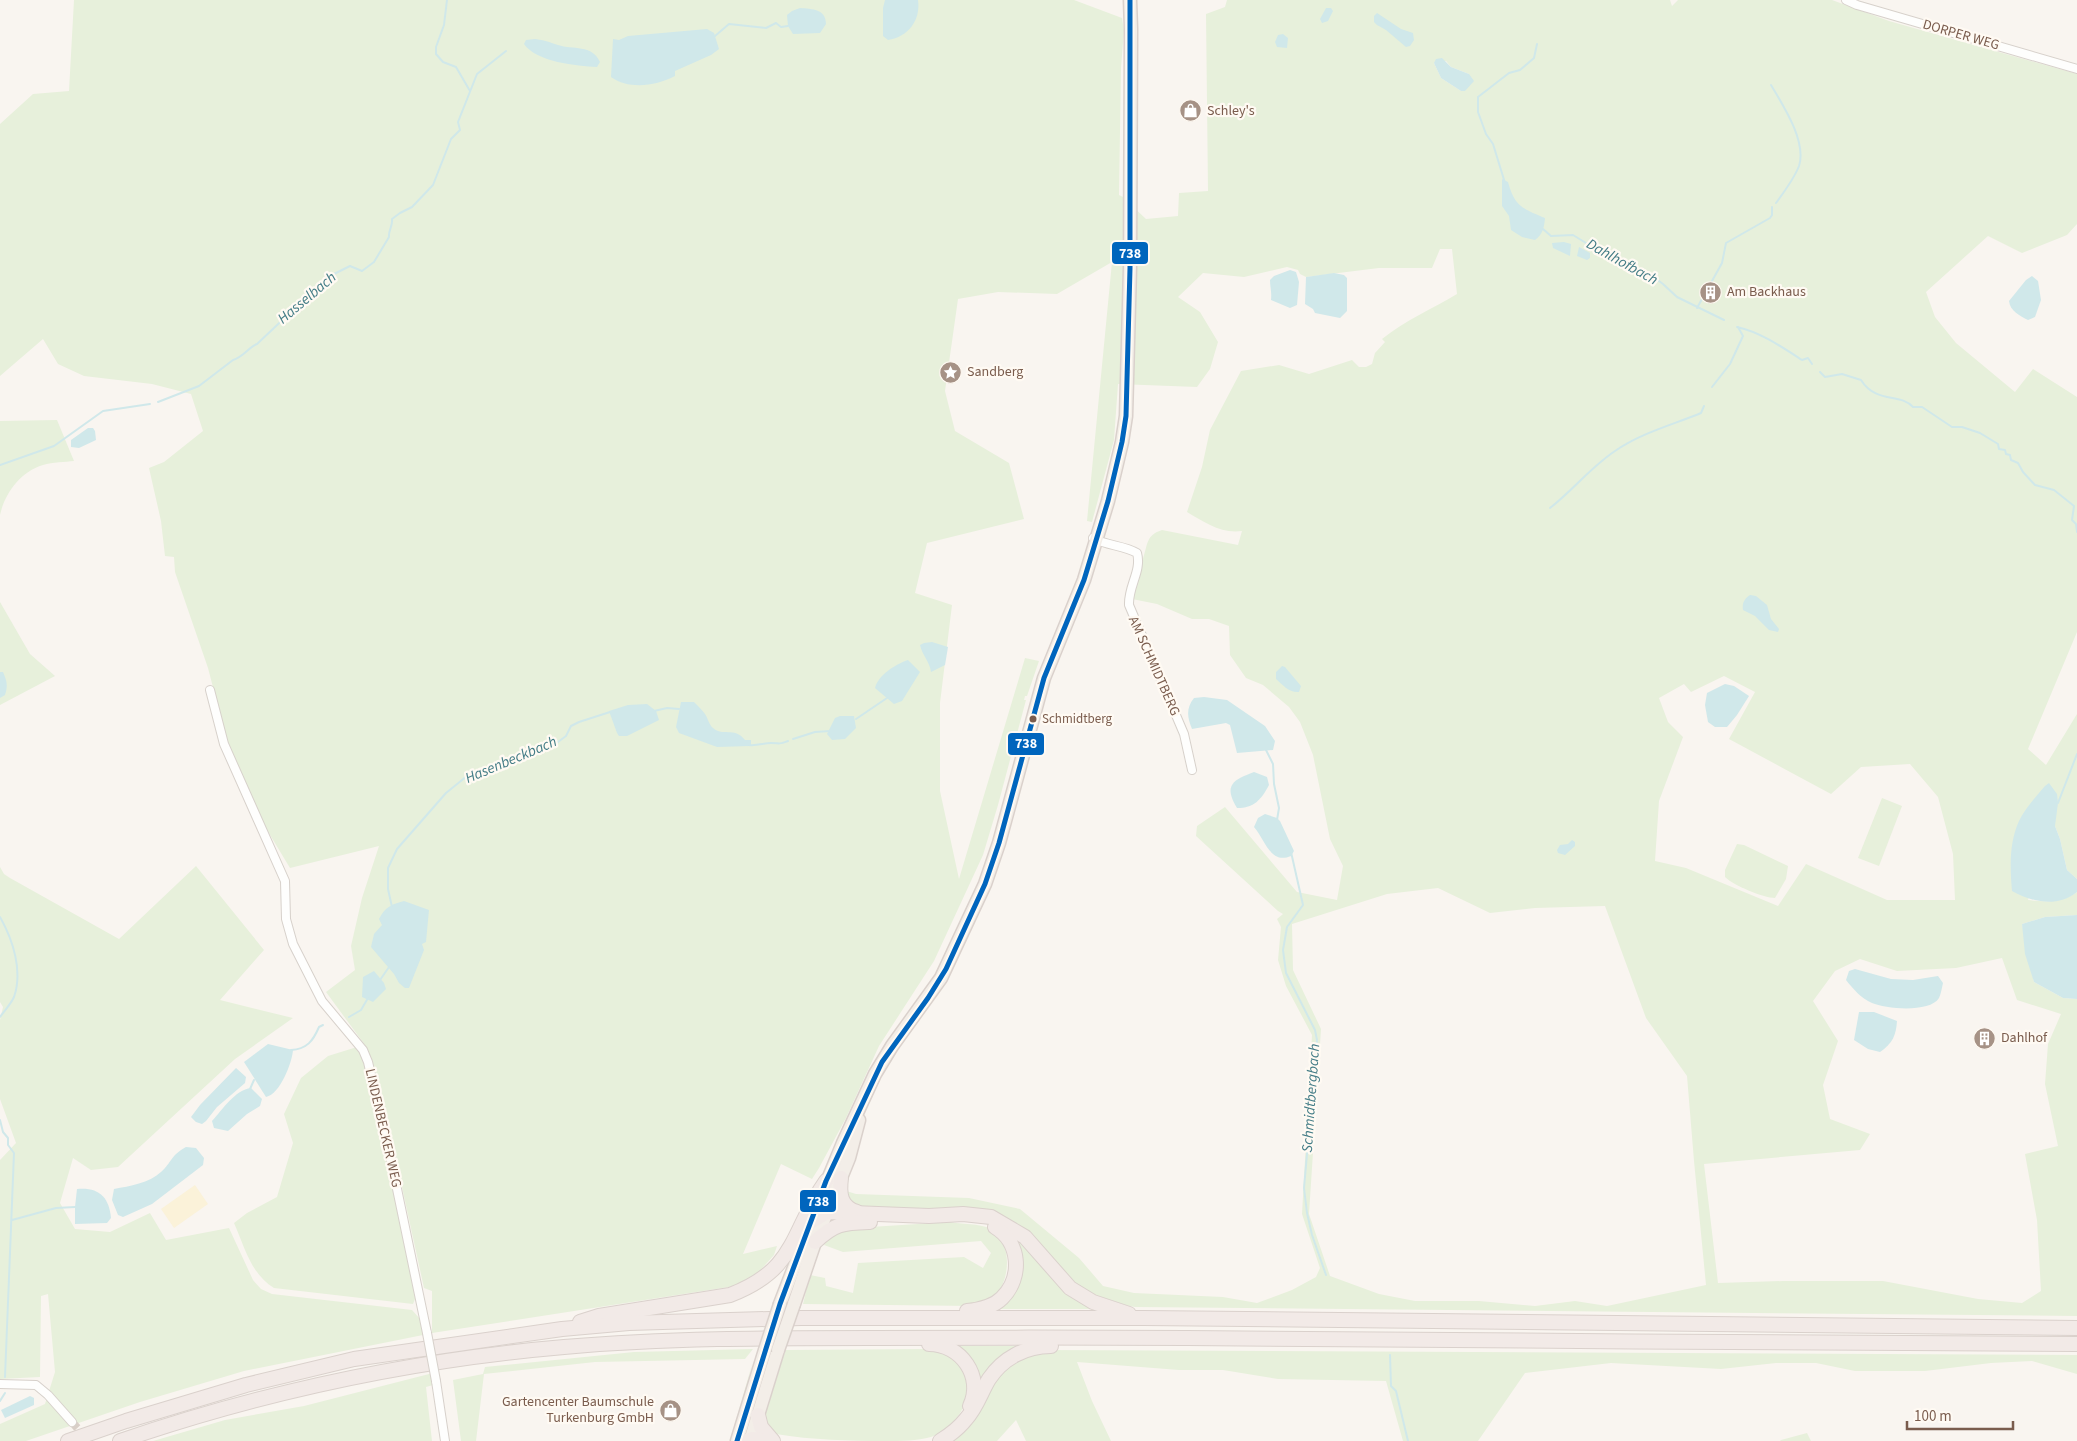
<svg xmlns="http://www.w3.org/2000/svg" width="2077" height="1441" font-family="'Source Sans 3',sans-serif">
	<rect width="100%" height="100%" fill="#f9f5f0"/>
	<g fill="#e7f0db" fill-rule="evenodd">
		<path d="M74,0H1074L1122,18L1124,30L1121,68L1119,195L1123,197L1126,37V200L1146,219L1178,216L1179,193L1208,191L1206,14L1225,7L1227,0H1670L1672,6L1678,0H1832L1889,21L2077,74V224L2067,235L2022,253L1988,236L1926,292L1935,317L1956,343L2015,392L2033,369L2077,397V632L2028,749L2046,765L2077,714V879L2067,870L2060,839L2055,826V816L2028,900C2045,902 2062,903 2077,892V915L2045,917L2022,924L2034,982L2063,998L2077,999V1316L1135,1307L1108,1302L1072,1282L1009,1222L859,1206L851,1204L843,1190L856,1194L969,1198L1020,1209L1079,1258L1103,1286L1134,1293L1223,1297L1257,1303L1292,1290L1316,1277L1320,1268L1302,1214L1312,1035L1286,986L1278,960L1281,927L1277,919L1283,914L1278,911L1196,836L1197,826L1225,807L1297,892L1337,900L1343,866L1330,839L1313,755L1300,722L1289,707L1263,685L1246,678L1230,655L1229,626L1209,619H1192L1157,604L1132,599L1147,544C1150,536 1153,533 1162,530L1238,545L1242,531C1221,534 1204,522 1187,512L1202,467L1210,430L1241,371L1279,365L1309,374L1352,360L1359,367H1366L1372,364L1375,353L1385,342L1382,339C1406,320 1432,309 1457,294L1452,249H1440L1432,268H1379L1306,277L1300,274L1298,270L1287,267L1244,277L1203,273L1178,297L1200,312L1218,342L1210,369L1197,387L1118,384L1114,440L1092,522L1087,521L1112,262L1057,294L998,292L958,299L945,391L955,431L1009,463L1024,519L927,543L915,593L952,605L940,703V791L959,879L1025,658L1039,661L1027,696H1025L1024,700H1026L998,805L983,855L971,881L934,961L879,1046L846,1118L819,1168L812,1179L781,1164L743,1254L777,1246L774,1255L748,1284L432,1333V1291L424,1288L378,1077L365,1045L326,992L355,970L351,946L362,898L379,846L290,868L255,810L229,749L208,668L175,572L174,557L165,556L161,521L149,468L164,462L203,431L191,394L152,384L84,376L58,364L43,339L0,376V124L33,94L69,91ZM1446,61L1451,67L1469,74L1461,91L1441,78L1434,63ZM1724,676L1755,692L1729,739L1831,794L1861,767L1910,764L1938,797L1953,854L1955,900H1887L1806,864L1778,906L1686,868L1655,861L1659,801L1683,737L1668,722L1659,698L1684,684L1691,692ZM1438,888L1490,913L1535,908L1605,906L1646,1018L1687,1076L1694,1161L1706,1285L1607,1306L1575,1301L1535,1306L1479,1301H1415L1379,1294L1330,1276L1309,1214L1321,1029L1293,970L1292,924L1387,894ZM2002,958L2017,1000L2061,1014L2048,1044L2045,1084L2058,1146L2025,1154L2037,1220L2041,1291L2022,1303L1978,1299L1883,1281H1783L1718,1283L1704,1164L1860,1150L1870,1134L1830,1119L1823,1085L1838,1041L1813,1001L1835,971L1860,959L1897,971L1956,968Z"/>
		<path d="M57,420L74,461C65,462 53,462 43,465C20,472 5,493 0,515V421Z"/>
		<path d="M0,602L30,654L55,676L0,705Z"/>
		<path d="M1882,798L1902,806L1879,866L1858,858Z"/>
		<path d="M1737,844L1744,845L1788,866L1786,879L1775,898C1763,898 1733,885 1725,877V870Z"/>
		<path d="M196,866L264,950L220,1000L293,1018L235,1059L118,1167L91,1170L73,1158L60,1203L75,1229L110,1232L150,1213L166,1240L229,1228L253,1280L261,1289L272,1294L412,1310L421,1320L423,1335L244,1371L140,1402L26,1441H0V1424L45,1404L55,1372L48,1294L41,1296L40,1377L0,1379V1160L16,1143L0,1099V1020L3,1007L0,1002V867L4,874L10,878L119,939Z"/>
		<path d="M357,1047L371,1079L417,1294L413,1304L274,1288C251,1274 245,1248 234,1223L247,1213L277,1197L293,1143L284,1114L301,1078L328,1056Z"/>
		<path d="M950,1222C960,1224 981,1224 989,1228C1012,1240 1011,1276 997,1294C991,1301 981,1303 973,1306L803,1304L810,1275L825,1278L826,1286L853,1293L858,1263L964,1257L983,1268L991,1253L981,1241L843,1252L824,1245L838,1229Z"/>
		<path d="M1011,1234L1102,1309H992L1014,1294Z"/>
		<path d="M953,1346H1026L978,1394Z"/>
		<path d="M753,1349L745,1359L595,1362L484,1374L476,1441H461L453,1380L483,1374L485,1367L634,1352Z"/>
		<path d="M932,1349C986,1358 975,1419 931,1437C917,1441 901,1441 886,1441C849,1441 812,1440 776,1434L764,1422L768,1394L786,1350Z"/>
		<path d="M1042,1350L2077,1355V1374L2032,1361L1991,1363L1925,1371H1855L1816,1363H1776L1721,1369L1611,1363L1525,1373L1478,1441H1403L1386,1381L1278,1379L1223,1370H1179L1077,1362L1092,1401L1111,1441H1026L1016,1420L997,1441H946L998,1376L1017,1359Z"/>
		<path d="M753,1361L733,1441H730Z"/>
		<path d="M433,1373V1385L426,1387L432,1441H153L225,1420L304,1406Z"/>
		<path d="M1807,1433L1811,1441H1780L1781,1440Z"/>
	</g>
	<path fill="#fbf2d9" d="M195,1185L208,1204L174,1228L161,1209Z"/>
	<g fill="#d0e8ea">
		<path d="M885,0H918C921,20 908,37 888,40L883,36V8Z"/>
		<path d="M800,8C812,9 826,9 826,24L820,33L793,34L788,26L787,15L792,11Z"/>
		<path d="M1326,8H1331L1333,11L1328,21L1322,23L1320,19Z"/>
		<path d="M1377,13L1401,29L1413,33L1414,40L1410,46L1406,47L1386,30L1377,25L1374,22V16Z"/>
		<path d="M707,29L714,33L719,49L711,55L675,71V76C656,86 629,90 611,77L613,39L619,40L628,36Z"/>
		<path d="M1283,34L1288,38L1287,48L1277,47L1275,42L1278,35Z"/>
		<path d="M535,39C544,40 549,42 558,45C573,50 592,44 600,62L597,67C577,66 536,62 524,44L526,40Z"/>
		<path d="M1442,58L1451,67L1469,74L1474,81L1465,91H1461L1441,78L1434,63L1436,59Z"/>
		<path d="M1502,179L1508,182C1515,207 1522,208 1545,218C1544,228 1543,234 1535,240L1522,237L1511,230L1509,216L1502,206Z"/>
		<path d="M1564,242L1571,244L1570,256L1553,248L1552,243Z"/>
		<path d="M1579,247L1590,253V258L1587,260L1577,256Z"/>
		<path d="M1290,270L1296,272L1299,282L1297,305L1290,308L1271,300C1272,293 1270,287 1270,280L1274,276Z"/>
		<path d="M1334,273L1344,275L1347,278V311L1340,318L1315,313L1313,309L1305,304L1306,277Z"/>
		<path d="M2032,276L2038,281L2041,300L2035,317L2028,320C2020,316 2010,311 2009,301L2026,280Z"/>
		<path d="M88,428H93L95,431L96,440L79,448L71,447V440Z"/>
		<path d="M1750,595L1756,596L1767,605L1771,619L1779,629L1778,632L1769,630L1755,616L1743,610C1742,603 1744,599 1750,595Z"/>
		<path d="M932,642L948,647L945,665L931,672C930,662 922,655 920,645L924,643Z"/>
		<path d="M908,660L920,672L902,701L894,704L875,688C878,675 896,664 908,660Z"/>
		<path d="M1282,666L1285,667L1301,686L1299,692C1289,693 1283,685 1276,679V672Z"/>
		<path d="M0,672H3C7,681 8,686 5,695L0,698Z"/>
		<path d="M1725,684L1734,686L1749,696L1737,715L1727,727H1715L1708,722L1705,705L1707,693Z"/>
		<path d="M1204,697L1227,700L1265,726L1275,741L1273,750L1237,753L1230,725L1226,723L1192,729C1187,717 1186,708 1194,698Z"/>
		<path d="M681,702H694C698,706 702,710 705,714C708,718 709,725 713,728C723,737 734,726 745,740H751V746L717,747L679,733L676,727Z"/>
		<path d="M647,704L656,711L659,720L627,736H619L617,733L609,711L628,705Z"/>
		<path d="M840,716H854L856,728L845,739L832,740L827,734L835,718Z"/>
		<path d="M1254,772L1267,777L1269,785C1261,800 1254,808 1237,808C1223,785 1233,780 1254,772Z"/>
		<path d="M2049,783L2057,794L2058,803L2055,826L2060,839L2067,870L2077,879V892C2057,908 2032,902 2012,891C2010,867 2009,843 2019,821C2025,808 2036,797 2045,786Z"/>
		<path d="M1265,814L1277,818L1280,821L1294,851L1291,856C1270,865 1265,839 1254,827L1258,818Z"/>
		<path d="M1572,840L1575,842V846L1565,855L1558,853L1557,850L1560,845L1568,844Z"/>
		<path d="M404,901L429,910L426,942L422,944L424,950L409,988H405L399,983L394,974L371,947L374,934L382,925L379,919C385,907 392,904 404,901Z"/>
		<path d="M2077,915V999L2063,998L2034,982L2025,954L2022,924L2045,917Z"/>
		<path d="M1855,969L1891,979L1913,980L1938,976L1943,983C1942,987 1941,994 1939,998C1930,1013 1886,1009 1872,1003C1861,998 1854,990 1846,980L1849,971Z"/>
		<path d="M374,971L384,983L386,989L373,1002L362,997L363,977Z"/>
		<path d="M1859,1012H1874L1897,1021C1896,1035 1893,1043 1880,1052L1868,1049L1854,1040Z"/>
		<path d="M268,1044L293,1050C292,1063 280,1094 266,1097L244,1062Z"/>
		<path d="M236,1068L246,1077L245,1083L217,1107L206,1121L202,1124L196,1122L191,1117L200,1105Z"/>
		<path d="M251,1088L262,1099L260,1106L247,1114L228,1131L214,1128L212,1121C223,1109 235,1090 251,1088Z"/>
		<path d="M186,1147L196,1148L204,1158L203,1165L152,1204L123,1217L118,1215L112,1200L114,1189C130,1186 149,1183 161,1172C172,1162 171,1155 186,1147Z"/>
		<path d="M77,1189C99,1187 109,1197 111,1218L107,1223L75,1224V1207Z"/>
		<path d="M30,1396L34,1398V1405L5,1418L1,1410Z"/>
	</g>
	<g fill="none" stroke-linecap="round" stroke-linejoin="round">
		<g stroke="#d0e8ea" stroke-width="2">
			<path d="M447,0L444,25L436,47V54L443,62L456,67L470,91"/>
			<path d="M715,36L729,24L766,28L776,23L781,27L788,26"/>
			<path d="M1771,85C1783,105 1807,142 1799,166C1794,179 1784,192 1776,203"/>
			<path d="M1505,183L1493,144L1486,134L1478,112V97L1509,73L1520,70L1534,58L1537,44"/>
			<path d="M1543,229L1551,236L1573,235L1599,251L1623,261L1633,269L1648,273L1663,284L1677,297L1724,320"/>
			<path d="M1697,308L1722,263L1726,243L1770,218L1772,215V207"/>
			<path d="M1737,327C1760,332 1782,347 1802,360L1808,358L1812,364"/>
			<path d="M1820,372L1825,377L1842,374L1861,380C1876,404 1901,393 1913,407H1922L1952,427H1962L1980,433L1998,444L1999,449L2005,450L2006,454L2010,455L2011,460L2018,463L2023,472L2035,485L2054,490L2074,506L2072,520L2076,524L2077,532"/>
			<path d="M1712,387L1730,364L1743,336L1738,327"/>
			<path d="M158,402L199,386L233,360C243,357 248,348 257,344L328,277L350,266L362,271L374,262L389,237C388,231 393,226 392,219L400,213L412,207L433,185L451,139L460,130L458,122L477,74L506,51"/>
			<path d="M0,465L54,446L103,411L150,404"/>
			<path d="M1550,508C1573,490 1591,467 1615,451C1641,433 1672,425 1701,413L1704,406"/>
			<path d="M654,711L667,708L679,709"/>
			<path d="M856,719L887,698"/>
			<path d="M793,739L815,732L830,731"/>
			<path d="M749,745C757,746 764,743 771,743C780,743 779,745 788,741"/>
			<path d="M1266,750L1273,764L1274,784L1279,808L1277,820"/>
			<path d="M2058,803L2077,754"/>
			<path d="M1291,852L1303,905L1287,927L1283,950L1286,973L1315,1030L1317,1040L1304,1188L1307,1213L1312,1235L1326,1275"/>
			<path d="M392,907L388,889V868L397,849L446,793L467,776L506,760L533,754L542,747L558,742L566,736L571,726L579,722L610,712"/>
			<path d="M0,917C13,940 23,971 14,997C11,1004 4,1011 0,1017"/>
			<path d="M380,980L389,967"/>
			<path d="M349,1017L361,1010L368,998"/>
			<path d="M291,1050C307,1049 313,1041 319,1027L323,1025"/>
			<path d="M250,1089L254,1080"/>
			<path d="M0,1120L3,1132L8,1138V1145L14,1153L5,1377"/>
			<path d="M12,1220L56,1208L75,1207"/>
			<path d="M1390,1355L1391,1386L1396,1391L1408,1441"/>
			<path d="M0,1401L5,1393"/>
		</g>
		<path stroke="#d9cfc7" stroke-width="8" stroke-dasharray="8 4" stroke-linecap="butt" d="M72,1422L89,1441"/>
		<defs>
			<g id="street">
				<path d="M1846,0L1857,5L2077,69"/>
				<path d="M1093,538C1107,546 1123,545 1137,553C1142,571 1128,586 1129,605L1184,734L1192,770"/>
				<path d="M210,690L224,744L285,881L286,919L293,944L322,1001L363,1050L368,1062L391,1160L427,1333"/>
				<path d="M436,1381L445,1441"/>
				<path d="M0,1384L36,1385L48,1395L72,1422"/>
			</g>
			<g id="primary">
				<path d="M824,1189L843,1143L875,1074L892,1046L941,978L985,884L999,843L1044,678L1084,580L1108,501L1122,442L1126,416L1130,268L1131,29L1130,0"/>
				<path d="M780,1304L815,1213"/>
				<path d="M794,1304L815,1242L849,1158L859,1120"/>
				<path d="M737,1441L765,1350"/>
				<path d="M750,1441L778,1350"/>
			</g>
			<g id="highway">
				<path d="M841,1178C839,1193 840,1207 857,1212"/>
				<path d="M812,1221L827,1212L929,1216L963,1214L991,1217L1025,1237L1070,1288L1093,1302L1129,1314"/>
				<path d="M815,1242C835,1223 843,1223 870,1222"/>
				<path d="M967,1311C979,1310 993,1307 1002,1298C1023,1277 1020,1242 995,1227"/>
				<path d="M580,1322L599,1316L730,1295C798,1269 790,1232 826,1181"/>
				<path d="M929,1344C961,1344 984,1377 970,1406"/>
				<path d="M758,1415L761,1427L773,1441"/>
				<path d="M68,1441L126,1421L246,1385L354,1359L562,1329L629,1323L801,1318H1144L2077,1328"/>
				<path d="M120,1441C263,1392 413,1360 564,1347C666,1338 768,1338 870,1338C976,1337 1081,1338 1187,1338C1484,1341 1780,1342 2077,1344"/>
				<path d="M747,1441L753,1439L766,1441"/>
				<path d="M940,1441C950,1435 959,1428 966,1419C977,1407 981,1392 989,1379C1003,1358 1026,1346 1051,1346"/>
			</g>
		</defs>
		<use href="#street" stroke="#d7d1cb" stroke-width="10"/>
		<use href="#primary" stroke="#dad1cc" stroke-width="15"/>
		<use href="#highway" stroke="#dad1cc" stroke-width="16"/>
		<use href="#street" stroke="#fefefd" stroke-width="8"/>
		<use href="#primary" stroke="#f3eee8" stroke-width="12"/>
		<use href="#highway" stroke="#f2eae7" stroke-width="14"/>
		<defs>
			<path id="street-bridge" d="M427,1333L436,1381"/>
			<g id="primary-bridge">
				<path d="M765,1350L780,1304"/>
				<path d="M778,1350L794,1304"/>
			</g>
		</defs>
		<use href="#street-bridge" stroke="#d7d1cb" stroke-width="10" stroke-linecap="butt"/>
		<use href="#primary-bridge" stroke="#dad1cc" stroke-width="15" stroke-linecap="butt"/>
		<use href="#street-bridge" stroke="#fefefd" stroke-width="8"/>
		<use href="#primary-bridge" stroke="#f3eee8" stroke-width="12"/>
		<defs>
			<path id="bus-1" d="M737,1441L780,1304L826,1181L882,1062L928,998L946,969L985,884L999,843L1044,678L1084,580L1108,501L1122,442L1126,416L1130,268V0"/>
		</defs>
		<use href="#bus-1" stroke="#fffaf3" stroke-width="9"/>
		<use href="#bus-1" stroke="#0065bd" stroke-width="5"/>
	</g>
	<defs>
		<symbol id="shop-disc" viewBox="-11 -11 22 22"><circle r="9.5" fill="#a69286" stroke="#fffaf3"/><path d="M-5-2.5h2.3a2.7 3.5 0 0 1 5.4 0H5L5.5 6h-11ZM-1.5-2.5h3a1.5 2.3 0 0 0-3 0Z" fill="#fff"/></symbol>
		<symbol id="building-disc" viewBox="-11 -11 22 22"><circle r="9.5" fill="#a69286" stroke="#fffaf3"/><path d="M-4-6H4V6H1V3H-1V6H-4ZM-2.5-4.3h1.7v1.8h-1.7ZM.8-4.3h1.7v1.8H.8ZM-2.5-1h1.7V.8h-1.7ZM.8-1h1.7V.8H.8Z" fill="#fff"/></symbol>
		<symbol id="sight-disc" viewBox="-11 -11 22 22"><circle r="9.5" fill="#a69286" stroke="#fffaf3"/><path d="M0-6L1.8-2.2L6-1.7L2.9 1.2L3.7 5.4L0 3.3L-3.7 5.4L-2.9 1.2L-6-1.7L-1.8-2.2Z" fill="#fff"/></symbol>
	</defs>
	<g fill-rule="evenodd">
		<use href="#shop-disc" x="1178" y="98" width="25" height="25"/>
		<use href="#building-disc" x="1698" y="280" width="25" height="25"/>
		<use href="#sight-disc" x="938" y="360" width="25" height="25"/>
		<use href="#building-disc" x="1972" y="1026" width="25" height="25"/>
		<use href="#shop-disc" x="658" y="1398" width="25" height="25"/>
	</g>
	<circle fill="#7a5c4d" stroke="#fffaf3" stroke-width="2" cx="1033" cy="719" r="4.5"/>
	<g text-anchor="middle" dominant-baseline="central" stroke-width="4.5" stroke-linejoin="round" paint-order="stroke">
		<g font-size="13" fill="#7a5c4d" stroke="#fffaf3" text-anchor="start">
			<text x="1042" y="719">Schmidtberg</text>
		</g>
		<g font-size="14" fill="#7a5c4d" stroke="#fffaf3">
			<text transform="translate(1961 35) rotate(16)">DORPER WEG</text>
			<text transform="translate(1154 666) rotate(66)">AM SCHMIDTBERG</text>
			<text transform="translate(383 1128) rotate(77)">LINDENBECKER WEG</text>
		</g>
		<g font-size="14" fill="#7a5c4d" stroke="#fffaf3" text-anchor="start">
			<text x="1207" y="111">Schley's</text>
			<text x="1727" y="292">Am Backhaus</text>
			<text x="967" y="372">Sandberg</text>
			<text x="2001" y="1038">Dahlhof</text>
			<text x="654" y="1402" text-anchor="end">Gartencenter Baumschule<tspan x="654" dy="16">Turkenburg GmbH</tspan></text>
		</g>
		<g font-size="15" font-style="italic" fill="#437c86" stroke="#fffaf3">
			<text transform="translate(1622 262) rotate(29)">Dahlhofbach</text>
			<text transform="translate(307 298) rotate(-40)">Hasselbach</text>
			<text transform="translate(511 760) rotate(-23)">Hasenbeckbach</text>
			<text transform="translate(1311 1098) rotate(-86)">Schmidtbergbach</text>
		</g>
	</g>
	<g stroke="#fffaf3" stroke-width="2">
		<rect x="1111" y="241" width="38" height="24" rx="5" fill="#0065bd"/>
		<rect x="1007" y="732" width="38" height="24" rx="5" fill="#0065bd"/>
		<rect x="799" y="1189" width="38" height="24" rx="5" fill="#0065bd"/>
	</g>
	<g font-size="14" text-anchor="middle" font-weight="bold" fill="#fff">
		<text x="1130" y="258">738</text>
		<text x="1026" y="748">738</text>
		<text x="818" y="1206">738</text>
	</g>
	<path d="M1907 1421v8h106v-8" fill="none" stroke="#7a5c4d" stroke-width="2.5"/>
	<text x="1914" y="1421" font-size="15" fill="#7a5c4d" stroke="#fffaf3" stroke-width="4" paint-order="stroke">100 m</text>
</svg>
